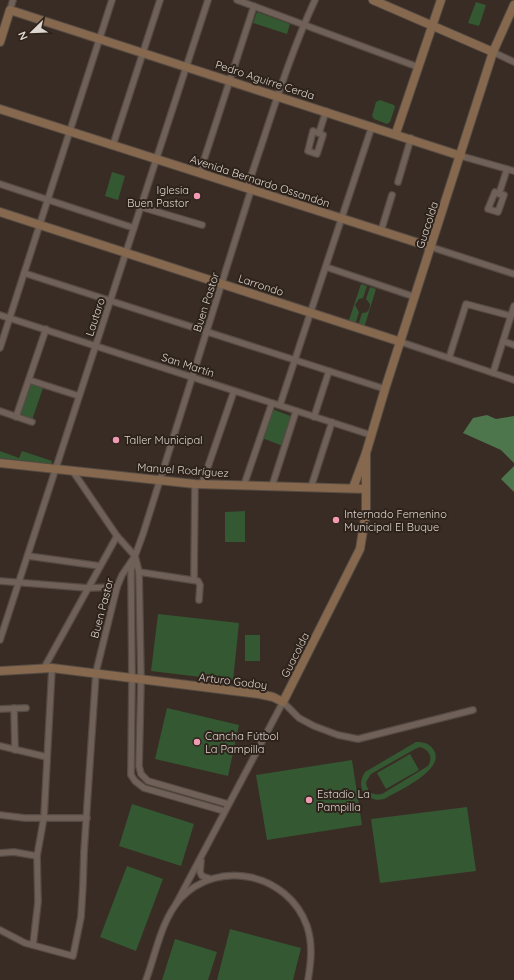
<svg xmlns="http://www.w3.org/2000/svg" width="514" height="980" font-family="Quicksand,sans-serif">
	<rect width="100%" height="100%" fill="#392c24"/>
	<g fill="#345832" fill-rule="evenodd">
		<path d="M476,2L486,5L479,26L468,23Z"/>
		<path d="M257,12L290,24L287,34L253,23Z"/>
		<path d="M380,100L394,105L395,107L390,122L387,124L374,119L372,116L376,102Z"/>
		<path d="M112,172L125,176L118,200L105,196Z"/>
		<path d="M361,284L367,286L363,298L359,299L355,305L359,312L355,325L348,323Z"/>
		<path d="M370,287L376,289L364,328L358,326L362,313C368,313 370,310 370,304L366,299Z"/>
		<path d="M31,384L43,388L32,420L20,415Z"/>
		<path d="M272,409L293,417L283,446L262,438Z"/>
		<path d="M0,451L19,458L22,451L52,461L51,464L0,458Z"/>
		<path d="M245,511V542H225V512Z"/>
		<path d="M158,614L239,623L233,681L151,671Z"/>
		<rect x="245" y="635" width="15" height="26"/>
		<path d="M167,708L239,725L228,776L155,759Z"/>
		<path d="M416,742C423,742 429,743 433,749C448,769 398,791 384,799L377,800L367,797C360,790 359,781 365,772ZM420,747C430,750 433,758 428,766L382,794C373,796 367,792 366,782L371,774L415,749Z"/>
		<path d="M410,754L419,770L386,789L377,773Z"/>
		<path d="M352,760L362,825L267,840L256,775Z"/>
		<path d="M132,804L194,824L181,866L119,846Z"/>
		<path d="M467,807L476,871L380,883L371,819Z"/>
		<path d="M127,866L163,879L136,951L100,937Z"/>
		<path d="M230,929L301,948L293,980H217Z"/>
		<path d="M175,939L217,952L208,980H162Z"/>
	</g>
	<g fill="#4e764c">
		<path d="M487,415L496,419L514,416V463L501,450L463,433L473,418Z"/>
		<path d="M514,466V492L501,479Z"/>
	</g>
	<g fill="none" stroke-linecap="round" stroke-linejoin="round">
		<defs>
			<g id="street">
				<path d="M237,0L418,67"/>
				<path d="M10,10L13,0"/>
				<path d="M493,52L514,62"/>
				<path d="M313,131L323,135L317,154L308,151Z"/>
				<path d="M319,133L326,111"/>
				<path d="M113,145L160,0"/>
				<path d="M461,156L514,171"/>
				<path d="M200,172L254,6"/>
				<path d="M398,182L411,138"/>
				<path d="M0,184L134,228"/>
				<path d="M247,188C269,125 287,60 315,0"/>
				<path d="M499,194L504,195L498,212L488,209L495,192L499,194L507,169"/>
				<path d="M141,207L202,225"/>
				<path d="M381,231L392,195"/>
				<path d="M431,247L514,274"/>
				<path d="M326,267L415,297"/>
				<path d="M24,273L385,389"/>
				<path d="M0,315L371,435"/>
				<path d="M503,341L514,345"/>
				<path d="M401,342L514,380"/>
				<path d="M0,348L112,0"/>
				<path d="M449,358L466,304L511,316"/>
				<path d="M493,373L514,306"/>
				<path d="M29,380L79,396"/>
				<path d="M280,405L372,126"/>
				<path d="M0,411L32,422"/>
				<path d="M16,417L46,329"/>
				<path d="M314,417L329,371"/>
				<path d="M72,470L117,536L135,556L139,572L141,681L139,766L141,774L148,781L228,804"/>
				<path d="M202,484L234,391"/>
				<path d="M244,485L272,403"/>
				<path d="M272,486L296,411"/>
				<path d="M311,487L332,422"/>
				<path d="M28,556L100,566"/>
				<path d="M134,560L131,570L132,679L131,775L135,781L144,788L224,811"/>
				<path d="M139,572L198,581L200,585L199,600"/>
				<path d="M194,579L195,484"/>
				<path d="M0,581L88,588L117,587"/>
				<path d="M0,640L208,0"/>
				<path d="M44,668L117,536"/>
				<path d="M14,708L15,750"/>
				<path d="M0,709L26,708"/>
				<path d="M0,746L47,757"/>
				<path d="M0,815L25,818H87"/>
				<path d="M0,853L14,852L37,856"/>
				<path d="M201,861L200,872L202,876L211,879"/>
				<path d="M176,904L283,702L299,718L314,726L338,735L358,739L473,710"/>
				<path d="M0,930L25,943L73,956L81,917L83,884L84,852L96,672L117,587L122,575L135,556L143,534L251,190"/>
				<path d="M33,945L38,902L37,856L44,817L52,668"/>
				<path d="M146,980C156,953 161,921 180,899C218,858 288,873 307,926C313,944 311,962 308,980"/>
			</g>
			<g id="secondary">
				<path d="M373,0L493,52"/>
				<path d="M0,42L10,10L461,156"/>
				<path d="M0,109L431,247"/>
				<path d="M396,133L441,0"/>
				<path d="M0,212L401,342"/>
				<path d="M0,463L195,484L366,489"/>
				<path d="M353,488L366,453L385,389L493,52L514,5"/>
				<path d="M0,671L52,668L259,694L273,697L283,702L360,549L366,512V453"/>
			</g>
		</defs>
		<use href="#street" stroke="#554b44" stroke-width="8"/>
		<use href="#secondary" stroke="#554b44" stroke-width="10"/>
		<use href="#street" stroke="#6f6158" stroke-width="5.5"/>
		<use href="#secondary" stroke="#85684d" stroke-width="8"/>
	</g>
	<g fill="#f09ab4" stroke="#2e231b" stroke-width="1.5">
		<circle cx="197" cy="196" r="4"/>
		<circle cx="116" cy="440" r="4"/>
		<circle cx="336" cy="520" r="4"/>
		<circle cx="197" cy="742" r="4"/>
		<circle cx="309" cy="800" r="4"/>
	</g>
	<g text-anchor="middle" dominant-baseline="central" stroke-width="4" stroke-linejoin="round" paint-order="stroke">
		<g font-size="11" fill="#ded6d1" stroke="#2e231b">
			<text transform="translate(265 80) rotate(18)">Pedro Aguirre Cerda</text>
			<text transform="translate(260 181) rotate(18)">Avenida Bernardo Ossandón</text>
			<text transform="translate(427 225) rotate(-72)">Guacolda</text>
			<text transform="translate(261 285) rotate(18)">Larrondo</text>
			<text transform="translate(206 302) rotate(-72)">Buen Pastor</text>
			<text transform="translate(95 317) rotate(-72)">Lautaro</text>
			<text transform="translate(188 365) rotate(18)">San Martín</text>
			<text transform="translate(183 470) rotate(4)">Manuel Rodríguez</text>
			<text transform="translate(102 608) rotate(-75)">Buen Pastor</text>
			<text transform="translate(295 655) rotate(-63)">Guacolda</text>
			<text transform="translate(233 681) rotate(7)">Arturo Godoy</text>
		</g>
		<g font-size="11" fill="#ded6d1" stroke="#2e231b" text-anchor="start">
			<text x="189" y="190" text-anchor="end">Iglesia<tspan x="189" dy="13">Buen Pastor</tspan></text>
			<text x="124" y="440">Taller Municipal</text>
			<text x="344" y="514">Internado Femenino<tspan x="344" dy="13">Municipal El Buque</tspan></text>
			<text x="205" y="736">Cancha Fútbol<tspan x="205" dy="13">La Pampilla</tspan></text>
			<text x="317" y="794">Estadio La<tspan x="317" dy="13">Pampilla</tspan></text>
		</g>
	</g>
	<g transform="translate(32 32) rotate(247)" stroke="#2e231b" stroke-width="3" paint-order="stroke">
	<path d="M0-3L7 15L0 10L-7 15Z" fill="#ded6d1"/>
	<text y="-6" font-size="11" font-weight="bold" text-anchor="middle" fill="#ded6d1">N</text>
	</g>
</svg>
